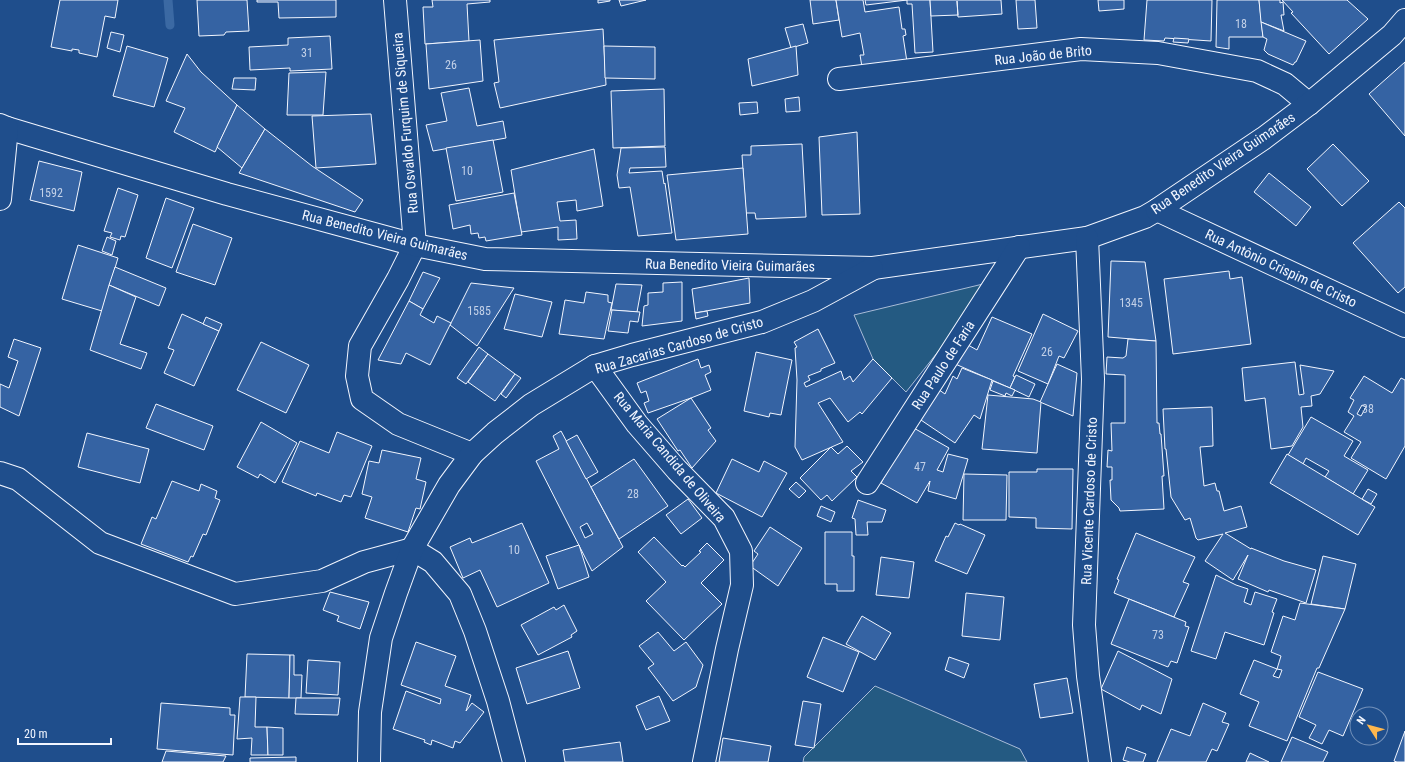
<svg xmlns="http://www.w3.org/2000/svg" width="1405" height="762" font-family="'Roboto Condensed',sans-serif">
	<rect width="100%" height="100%" fill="#1f4e8c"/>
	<g fill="#245a82" stroke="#a8bbd7">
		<path d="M983,284L971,310L906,392L873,359L854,315Z"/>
		<path d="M875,686L1020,749L1027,762H803L804,757Z"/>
	</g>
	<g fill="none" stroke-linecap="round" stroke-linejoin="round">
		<path stroke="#3b69a3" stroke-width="9" d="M168,0L170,25"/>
	</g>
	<g fill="#3563a3" stroke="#f2f6ff" fill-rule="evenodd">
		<path d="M60,0H118L115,18L105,16L97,57L79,53V50L72,49V51L51,47Z"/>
		<path d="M197,0H247L249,31L226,32L224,35L199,36Z"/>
		<path d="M257,0H336V17L279,18L278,2H257Z"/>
		<path d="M432,0H490V2L467,4L469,41L425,44L423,7H433Z"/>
		<path d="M598,0H610V1L598,3Z"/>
		<path d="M619,0H646L621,6Z"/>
		<path d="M810,0H836L839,20L813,24Z"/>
		<path d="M836,0H863L865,12L899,7L902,29H905L906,35L903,36L907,62L862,67L860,55H864L860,33L842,37Z"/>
		<path d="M865,0H930L933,52L915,53L912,4H907V0L866,5Z"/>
		<path d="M930,0H1001L1002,14L958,17L957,1L958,15L931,16Z"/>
		<path d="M1016,0H1035L1037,28L1018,29Z"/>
		<path d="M1098,0H1124V9L1099,11Z"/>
		<path d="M1147,0H1212L1211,41L1165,38L1164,41L1144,40Z"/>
		<path d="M1217,0H1259L1263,37H1229V49L1216,47Z"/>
		<path d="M1259,0H1280V3L1283,2L1284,15H1281L1284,31L1261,22Z"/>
		<path d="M1282,0H1347L1368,19L1329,54L1291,13L1293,12Z"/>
		<path d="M1261,22L1306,41L1296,62H1295L1293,65L1268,54L1264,50L1267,39L1263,37Z"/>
		<path d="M803,24L808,43L791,48L785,28Z"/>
		<path d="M603,29L606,85L500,108L494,83L499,82L494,40Z"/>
		<path d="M111,32L124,35L120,52L107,48Z"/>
		<path d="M330,36L332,69L290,71V68L250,70L249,47L288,45V38Z"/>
		<path d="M1174,38L1189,39L1188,43L1173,42Z"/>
		<path d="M480,40L483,81L429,89L426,44Z"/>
		<path d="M127,46L168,58L154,107L113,96Z"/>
		<path d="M604,46L655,47V79L605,78Z"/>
		<path d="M796,46L798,75L752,86L748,59Z"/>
		<path d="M187,54L201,72L237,105L215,152L174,132L185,108L166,101Z"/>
		<path d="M1405,62V136L1369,94Z"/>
		<path d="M326,72L323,115H287L289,73Z"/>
		<path d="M234,78H256L255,90L232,89Z"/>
		<path d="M469,88L477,126L503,121L506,138L433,151L426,125L447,121L441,93Z"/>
		<path d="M664,89L665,146L613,148L611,91Z"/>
		<path d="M799,97L800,111L786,112L785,99Z"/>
		<path d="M757,102L758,113L740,115L739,103Z"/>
		<path d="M237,105L265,129L242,168L217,147Z"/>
		<path d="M371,114L376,164L316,168L312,116Z"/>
		<path d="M265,129L312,166L363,200L355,212L239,173Z"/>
		<path d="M857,132L860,214L822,215L819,137Z"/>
		<path d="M493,140L503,192L456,201L446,148Z"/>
		<path d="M802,144L806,217L756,219L755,213H746L742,155H751V146Z"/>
		<path d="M1333,144L1369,181L1342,206L1307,169Z"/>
		<path d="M665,147L666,167L630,168L629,173L662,171L664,184L665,183L672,233L638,236L630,187L619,188L617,175L621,148Z"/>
		<path d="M594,149L603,206L577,211L576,200L557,202L560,221L576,220L577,239L558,240V227L521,232L511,170Z"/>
		<path d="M39,161L82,172L74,211L30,200Z"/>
		<path d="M743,168L748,234L676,240L667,175Z"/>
		<path d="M1269,173L1311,207L1296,226L1254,192Z"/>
		<path d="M118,188L138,195L125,237L121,236L120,240L110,237L112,233L104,231Z"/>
		<path d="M514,193L522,235L486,241L485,237L479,238L478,233L471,234L470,225L453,229L449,205Z"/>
		<path d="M166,198L194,208L172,268L146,258Z"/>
		<path d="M1399,202L1405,208V287L1398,293L1353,243Z"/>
		<path d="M193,224L232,238L215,285L176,272Z"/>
		<path d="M107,237L116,241L112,255L102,251Z"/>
		<path d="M78,245L118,258L102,311L62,299Z"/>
		<path d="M1111,261L1145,262L1156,341L1108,337Z"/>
		<path d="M115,267L166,288L159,306L109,285Z"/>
		<path d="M1229,271L1230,279L1242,277L1251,344L1173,354L1164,279Z"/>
		<path d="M423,272L440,278L423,309L409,301Z"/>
		<path d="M749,278L750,303L695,313L692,289Z"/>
		<path d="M682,282V321L642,326L644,306L648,305V293L663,292V283Z"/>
		<path d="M471,283L514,288L477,346L450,325Z"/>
		<path d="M616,284L642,285L637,312L611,310Z"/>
		<path d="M109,285L136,297L120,344L147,353L141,369L90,350Z"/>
		<path d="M586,292L608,295V302L612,303L604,339L559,334L565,300L584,303Z"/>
		<path d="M515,294L552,302L542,337L504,329Z"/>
		<path d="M409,301L423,309L420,315L434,323L437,316L451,323L430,365L406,353L401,364L378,360Z"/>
		<path d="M612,310L640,312L638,322L630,321L628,333L608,331Z"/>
		<path d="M707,311L708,316L696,319L695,313Z"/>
		<path d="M182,314L219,331L194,386L164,373L174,350L168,348Z"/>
		<path d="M1043,314L1078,331L1064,358L1059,356L1048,384L1018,371Z"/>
		<path d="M206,317L222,324L219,331L203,324Z"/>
		<path d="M992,317L1032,334L1013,376L1015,377L1010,388L953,363L968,345L977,350Z"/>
		<path d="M818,329L835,363L821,369V371L808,376L810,380L804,383L806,387L841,371L844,380L850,376L853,382L873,359L892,378L862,414L860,412L848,422L830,398L818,403L843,442L802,460L795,447L797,380L795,348L797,347L794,342Z"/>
		<path d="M14,339L41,348L19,416L0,407V384L9,388L18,361L8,357Z"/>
		<path d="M1128,339L1156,341L1157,423H1159L1160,434H1161L1164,476H1162L1164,509L1120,511L1119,508L1111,500L1110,480H1112V467H1107L1108,450L1112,451L1111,423H1125V375L1106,374L1107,357L1123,358L1126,356Z"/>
		<path d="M261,342L309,365L286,413L237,390Z"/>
		<path d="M479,347L488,354L466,384L457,378Z"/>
		<path d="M756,352L792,360L781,415L770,413L769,417L744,411Z"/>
		<path d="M488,354L515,374L495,401L468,382Z"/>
		<path d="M698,359L701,368L709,365L711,372L705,375L711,390L691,398L711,428L708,430L716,441L692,468L680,450L678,451L657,419L691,398L648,413L644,403L649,401L646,391L641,393L637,383Z"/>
		<path d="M1295,362L1299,395L1304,394L1300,365L1334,371L1320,394L1311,396L1312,406L1301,407L1303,427L1292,446L1271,449L1265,398L1245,401L1242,368Z"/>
		<path d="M1057,364L1077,373L1073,416L1040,402Z"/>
		<path d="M962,368L992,380L980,419L974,415L955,443L912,414L932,385L945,394L953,376L957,379Z"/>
		<path d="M515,374L521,378L506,398L501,394Z"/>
		<path d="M1016,375L1035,384L1029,397L1010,388Z"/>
		<path d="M1364,376L1392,393L1401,378L1405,380V446L1386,479L1351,458L1361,442L1344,432L1354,416L1348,412L1354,400L1350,398ZM1362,405L1366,407L1361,416L1357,414Z"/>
		<path d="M993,381L1015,390L1012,396L1006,393L1005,396L990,390Z"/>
		<path d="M988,395L1033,399L1041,402L1037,453L982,449Z"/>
		<path d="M156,404L213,426L204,450L146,428Z"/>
		<path d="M1212,407L1213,446L1200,447L1204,486L1215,483L1217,491H1219L1224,511L1241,506L1247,527L1225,533L1251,549V548L1284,561L1316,570L1306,603L1269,590L1268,592L1238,579L1248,555L1233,580L1205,561L1223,534L1198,540L1196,538L1190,518L1185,520L1171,497L1166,449H1165L1163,409Z"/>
		<path d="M1311,417L1353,441L1344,456L1368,470L1353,494L1325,477L1329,471L1306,458L1303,464L1288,455Z"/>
		<path d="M261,422L297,443L275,483L260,474L258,478L237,467Z"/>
		<path d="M912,427L949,448L937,470L943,472L948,454L968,459L956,499L928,491L930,481L917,503L881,483Z"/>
		<path d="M561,431L623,547L592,571L536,461L559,449L553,436ZM587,523L593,534L585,538L580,527Z"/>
		<path d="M337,432L372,446L351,497L344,495L341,502L317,493L316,496L282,482L300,441L329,453Z"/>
		<path d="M87,433L149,449L140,483L78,467Z"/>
		<path d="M577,435L598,472L586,479L566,441Z"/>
		<path d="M847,446L863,462L851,471L857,477L832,501L827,495L821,500L800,478L831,447L838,454Z"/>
		<path d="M382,450L421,458L416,479L426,482L420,509L416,508L408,532L365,518L372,497L362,494L369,461L379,463Z"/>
		<path d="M1287,454L1375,507L1358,535L1270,483Z"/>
		<path d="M634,459L668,506L619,539L591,487Z"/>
		<path d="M732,459L759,472L764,461L787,473L762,517L716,493Z"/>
		<path d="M1037,469H1073L1072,529L1036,528V518L1009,517V472H1037Z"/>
		<path d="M964,474L1007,475L1006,520H963Z"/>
		<path d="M172,481L199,491L201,484L217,491L215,498L220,500L206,535L203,534L193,557L191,556L188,562L141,544L152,517L156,519Z"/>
		<path d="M796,482L806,491L799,498L789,489Z"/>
		<path d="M1368,489L1377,494L1371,504L1362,499Z"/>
		<path d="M688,499L702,518L681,534L666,515Z"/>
		<path d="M858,500L886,510L882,522H867L868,535H856L855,519L852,518Z"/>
		<path d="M821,506L835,512L831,522L817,516Z"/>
		<path d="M522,523L549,583L497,607L480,570L463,578L450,547L470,538L472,543Z"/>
		<path d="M955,523L959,525L960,524L985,535L967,574L935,561L946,536L948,537Z"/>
		<path d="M770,527L802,548L778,586L750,566L758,554L754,551Z"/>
		<path d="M825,532H852V556H854V591H837V584H825Z"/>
		<path d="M1136,533L1195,557L1183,582L1189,584L1174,617L1114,593L1119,580L1117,579Z"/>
		<path d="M654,537L682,566L683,565L685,567L701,552L699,551L707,543L724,560L701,583L722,604L684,640L646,601L666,582L638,552Z"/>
		<path d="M579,545L589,577L558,589L546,556Z"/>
		<path d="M1323,556L1356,564L1345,609L1311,604Z"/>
		<path d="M881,557L914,562L909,598L876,595Z"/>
		<path d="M1216,575L1236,585L1248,589L1244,602L1251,605L1255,592L1277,599L1272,612L1274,613L1264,645L1225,632L1216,659L1191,651Z"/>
		<path d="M330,592L369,602L360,629L337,621L339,616L323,610Z"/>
		<path d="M966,593L1004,597L1000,640L962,636Z"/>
		<path d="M1129,599L1186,622L1185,626L1189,627L1177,663L1171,661L1168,667L1111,644Z"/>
		<path d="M1300,603L1345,609L1319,668H1317L1287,741L1249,726L1259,702L1240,694L1254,660L1277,669L1273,676L1279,678L1282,670L1277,669L1281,656L1271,652L1283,616L1295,620Z"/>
		<path d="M564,605L577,631L571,635L572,637L538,655L521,625L554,607L556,610Z"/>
		<path d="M862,616L891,633L875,660L846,644Z"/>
		<path d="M658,632L674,651L686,642L703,665L696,687L673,701L648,668L654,664L639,646Z"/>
		<path d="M823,637L859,652L843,692L807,677Z"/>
		<path d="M416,642L456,656L445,686L471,695L466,711L472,703L484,712L460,743L455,741L453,748L432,740L431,745L424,742L425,740L393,729L406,691L440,704L441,699L401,685Z"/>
		<path d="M568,651L580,688L527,704L516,668Z"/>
		<path d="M1118,651L1172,679L1161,714L1142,705L1140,710L1101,689Z"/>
		<path d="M247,654L290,655L289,698L245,697Z"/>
		<path d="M290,655H294V675H302L301,698H289Z"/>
		<path d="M949,657L969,664L964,678L945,670Z"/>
		<path d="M308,660L340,662L338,695L306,693Z"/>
		<path d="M1318,672L1363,689L1343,736L1329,730L1322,744L1309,738L1316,725L1299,717Z"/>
		<path d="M1067,678L1073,713L1040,718L1034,684Z"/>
		<path d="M659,696L670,721L646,730L636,706Z"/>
		<path d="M240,697H256L255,727H267L268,755H251L252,738L237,739Z"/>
		<path d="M296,698H340L338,715L295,714Z"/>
		<path d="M803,701L821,704L814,748L795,745Z"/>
		<path d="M161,703L230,708V715H235L233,755L157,749Z"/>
		<path d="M1203,703L1226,713L1222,722L1229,724L1217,751L1212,749L1206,762H1157L1171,729L1190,736Z"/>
		<path d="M267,727L283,728V755H268Z"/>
		<path d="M1405,731V762H1397L1394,761Z"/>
		<path d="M1292,737L1328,752L1323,762H1281Z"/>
		<path d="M723,738L771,746L768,762H719Z"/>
		<path d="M620,742L623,762H565L563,750Z"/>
		<path d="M1127,747L1146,754L1143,762H1130L1123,760Z"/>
		<path d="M166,751L226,756L223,762H162Z"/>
		<path d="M1250,753L1269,762H1246Z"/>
		<path d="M296,757V762H250V758Z"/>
	</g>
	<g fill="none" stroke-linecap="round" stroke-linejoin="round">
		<defs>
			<g id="street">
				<path d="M395,0L415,245L398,279L360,346L357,376L362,399L398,424L472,454"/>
				<path d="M839,79L1081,49L1158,53L1257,71L1285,84L1309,104"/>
				<path d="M0,125L7,128L227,194L415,245L485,259L873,268L1087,238L1145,217L1157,210L1264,138L1309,104L1392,35L1405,20"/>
				<path d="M0,199L7,128"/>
				<path d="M1157,210L1405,326"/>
				<path d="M1087,238L1093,379L1084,625L1088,676L1100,762"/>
				<path d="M595,366L637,424L677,470L724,518L741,551L742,585L727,649L704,762"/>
				<path d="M0,473L18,479L100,543L235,594L322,581L364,562L412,549L433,562L460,594L475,631L498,701L514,762"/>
				<path d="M867,483L1019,247"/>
				<path d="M369,762L370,712L381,638L396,593L412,549L449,485L472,454L495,433L531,405L595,366L632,355L762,322L813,301L872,269"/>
			</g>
		</defs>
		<use href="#street" stroke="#f2f6ff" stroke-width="24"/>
		<use href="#street" stroke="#1f4e8c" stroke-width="22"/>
	</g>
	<g text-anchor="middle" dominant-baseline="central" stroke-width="3" stroke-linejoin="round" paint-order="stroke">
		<g font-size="12" fill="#c3d1e8">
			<text x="1241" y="24">18</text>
			<text x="307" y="53">31</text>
			<text x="451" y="65">26</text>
			<text x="467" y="171">10</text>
			<text x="51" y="193">1592</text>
			<text x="1131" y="303">1345</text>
			<text x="479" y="311">1585</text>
			<text x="1047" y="352">26</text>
			<text x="1368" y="409">38</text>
			<text x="920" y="467">47</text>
			<text x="633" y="494">28</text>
			<text x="514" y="550">10</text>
			<text x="1158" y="635">73</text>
		</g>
		<g font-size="14" fill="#f2f6ff" stroke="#1f4e8c">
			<text transform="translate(1043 55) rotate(-6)">Rua João de Brito</text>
			<text transform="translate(405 123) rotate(-95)">Rua Osvaldo Furquim de Siqueira</text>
			<text transform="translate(1223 163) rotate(-34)">Rua Benedito Vieira Guimarães</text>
			<text transform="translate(385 235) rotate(14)">Rua Benedito Vieira Guimarães</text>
			<text transform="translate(730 265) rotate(1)">Rua Benedito Vieira Guimarães</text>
			<text transform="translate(1281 268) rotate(25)">Rua Antônio Crispim de Cristo</text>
			<text transform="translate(679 345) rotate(-16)">Rua Zacarias Cardoso de Cristo</text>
			<text transform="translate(943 365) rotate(-57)">Rua Paulo de Faria</text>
			<text transform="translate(670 457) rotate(50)">Rua Maria Candida de Oliveira</text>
			<text transform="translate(1089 501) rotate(-88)">Rua Vicente Cardoso de Cristo</text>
		</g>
	</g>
	<g transform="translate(1369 726) rotate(306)"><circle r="19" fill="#1f4e8c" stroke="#7391ba"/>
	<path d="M0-3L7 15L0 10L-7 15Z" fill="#ffb74d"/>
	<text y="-6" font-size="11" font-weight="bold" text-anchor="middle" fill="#f2f6ff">N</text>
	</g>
	<path d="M18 738v6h93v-6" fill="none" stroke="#f2f6ff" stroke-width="2"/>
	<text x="24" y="738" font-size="12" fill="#f2f6ff" stroke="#1f4e8c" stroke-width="3" paint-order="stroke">20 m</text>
</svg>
